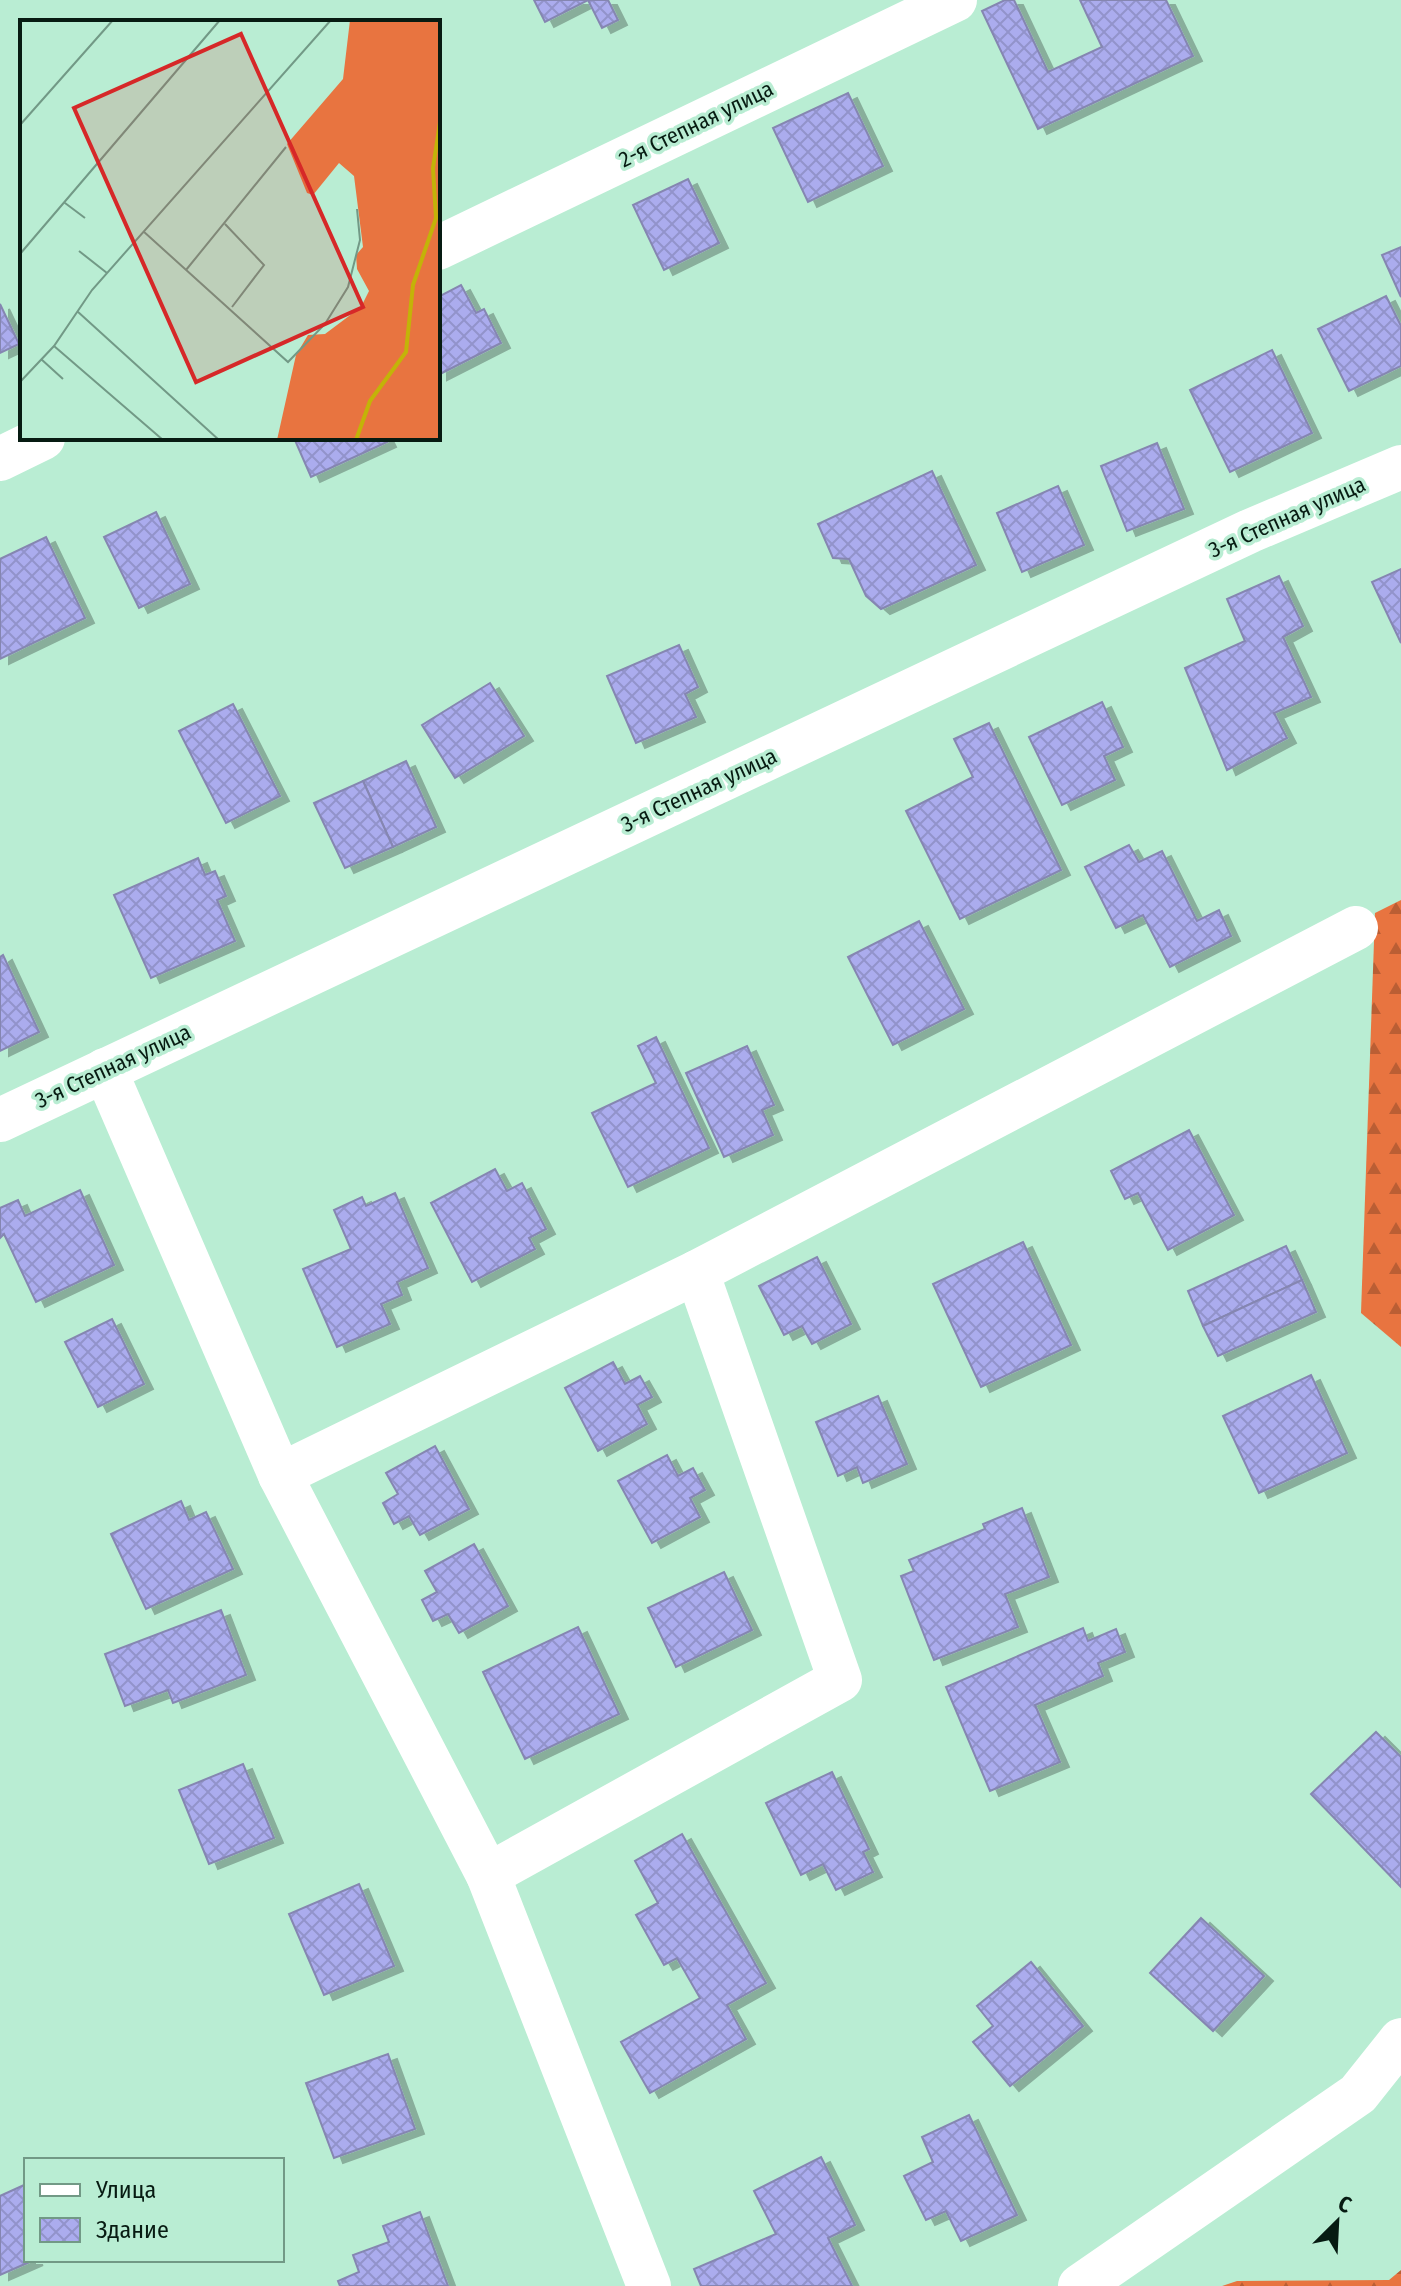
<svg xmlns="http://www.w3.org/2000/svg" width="1401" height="2286" font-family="'Fira Sans Condensed',sans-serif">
	<defs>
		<pattern id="forest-firs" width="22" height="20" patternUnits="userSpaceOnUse" patternTransform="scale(2)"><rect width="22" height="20" fill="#e87440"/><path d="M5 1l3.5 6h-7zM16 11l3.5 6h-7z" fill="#ba5e34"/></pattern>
		<pattern id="building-cross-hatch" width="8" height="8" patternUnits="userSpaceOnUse" patternTransform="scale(2)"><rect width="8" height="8" fill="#abacee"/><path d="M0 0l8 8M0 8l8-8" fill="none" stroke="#9293cb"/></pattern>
		<filter id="shadow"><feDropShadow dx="9" dy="5" stdDeviation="0" flood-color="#0004"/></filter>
	</defs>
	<rect width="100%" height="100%" fill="#b9edd3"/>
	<g fill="url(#forest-firs)">
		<path d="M1401,900V1347L1361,1313L1375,913Z"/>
		<path d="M1401,2270V2286H1222L1237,2281L1389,2280Z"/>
	</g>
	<g fill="url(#building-cross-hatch)" stroke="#8586b1" stroke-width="2" filter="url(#shadow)">
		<path d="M534,0H608L618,20L602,28L588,0L545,22Z"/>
		<path d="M1005,0H1014L1048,72L1102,47L1080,0H1166L1193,56L1038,129L982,11Z"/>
		<path d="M848,93L883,166L808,202L773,128Z"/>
		<path d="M688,179L719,243L664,270L633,205Z"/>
		<path d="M1401,247V297L1382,255Z"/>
		<path d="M461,285L476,313L484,309L501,343L438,375V297Z"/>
		<path d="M1386,296L1401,326V366L1349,391L1318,329Z"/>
		<path d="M0,304L19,344L0,353Z"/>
		<path d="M1272,350L1312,433L1230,472L1190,390Z"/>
		<path d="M294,438H385L387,442L311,477Z"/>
		<path d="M1157,443L1184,509L1127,531L1101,466Z"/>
		<path d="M932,471L976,565L881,609L866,596L849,559L833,558L818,524Z"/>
		<path d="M1058,486L1084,545L1022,572L997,513Z"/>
		<path d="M156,512L190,584L139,608L104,537Z"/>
		<path d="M46,537L85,618L0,659V559Z"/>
		<path d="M1401,569V643L1372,582Z"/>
		<path d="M1279,576L1303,626L1283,637L1311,697L1274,713L1287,738L1227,770L1185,668L1245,641L1227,599Z"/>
		<path d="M679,645L698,687L685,694L696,717L636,743L607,676Z"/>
		<path d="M490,683L524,736L455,778L422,725Z"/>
		<path d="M1102,702L1123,747L1104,756L1115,780L1062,805L1029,737Z"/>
		<path d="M233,704L280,796L226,823L179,731Z"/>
		<path d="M989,723L1061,870L960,919L906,811L973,777L954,739Z"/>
		<path d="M406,761L436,827L393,847L363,781Z"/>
		<path d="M363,781L393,847L345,868L314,803Z"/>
		<path d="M1129,845L1139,862L1162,851L1197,921L1219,910L1231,936L1170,967L1143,915L1116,928L1085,867Z"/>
		<path d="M198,858L205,875L215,871L226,896L217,900L235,941L151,978L114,895Z"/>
		<path d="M919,921L964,1009L893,1045L848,957Z"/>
		<path d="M3,955L39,1032L0,1051V957Z"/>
		<path d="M656,1037L709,1148L628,1187L592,1113L656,1083L638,1046Z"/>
		<path d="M747,1046L774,1105L762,1110L773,1135L724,1157L686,1073Z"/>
		<path d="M1189,1130L1234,1215L1168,1250L1138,1193L1125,1199L1111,1171Z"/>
		<path d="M495,1169L507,1191L522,1183L546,1229L529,1238L535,1249L472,1282L431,1203Z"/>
		<path d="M80,1190L114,1265L36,1302L4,1234L0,1238V1208L18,1200L25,1216Z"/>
		<path d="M395,1193L428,1268L397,1282L402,1295L381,1304L390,1324L337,1347L303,1269L351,1249L334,1210L362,1197L366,1206Z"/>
		<path d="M1023,1242L1071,1345L981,1387L933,1284Z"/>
		<path d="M1286,1246L1302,1280L1203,1326L1188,1291Z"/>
		<path d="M817,1257L851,1324L812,1344L802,1326L784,1335L759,1286Z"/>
		<path d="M1302,1280L1316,1312L1218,1356L1203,1326Z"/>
		<path d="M112,1319L144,1384L98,1407L65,1342Z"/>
		<path d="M613,1362L625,1384L640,1376L652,1397L637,1405L647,1424L598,1451L565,1388Z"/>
		<path d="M1311,1375L1347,1453L1259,1493L1223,1416Z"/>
		<path d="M878,1396L907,1464L863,1483L857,1467L838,1476L816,1422Z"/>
		<path d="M435,1446L469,1509L420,1535L409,1516L394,1524L383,1503L398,1494L386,1473Z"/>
		<path d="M667,1455L678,1476L693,1468L705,1490L690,1498L700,1517L652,1543L618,1481Z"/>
		<path d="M181,1501L189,1520L206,1512L233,1569L146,1609L111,1534Z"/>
		<path d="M1022,1508L1049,1577L1005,1594L1018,1627L934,1660L901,1576L914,1571L909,1560L985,1529L983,1524Z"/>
		<path d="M474,1544L508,1606L459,1633L448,1614L433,1621L422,1600L437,1592L425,1571Z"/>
		<path d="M724,1572L752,1630L676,1667L648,1608Z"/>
		<path d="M221,1610L246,1675L173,1703L168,1690L125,1706L105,1654Z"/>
		<path d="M578,1627L619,1714L525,1759L483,1672Z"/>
		<path d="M1083,1628L1088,1641L1116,1629L1125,1652L1098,1663L1103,1676L1035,1705L1060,1762L990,1791L946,1687Z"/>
		<path d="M1376,1732L1401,1757V1887L1311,1794Z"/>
		<path d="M243,1764L274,1838L209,1864L179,1790Z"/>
		<path d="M832,1772L869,1849L863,1852L873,1872L836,1890L823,1864L801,1875L766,1803Z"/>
		<path d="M682,1834L766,1983L727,2005L746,2039L650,2093L621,2042L700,1998L677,1958L664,1965L636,1915L658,1903L635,1861Z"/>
		<path d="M359,1884L394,1966L324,1995L289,1914Z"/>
		<path d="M1201,1918L1264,1976L1213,2031L1150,1973Z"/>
		<path d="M1031,1962L1083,2026L1010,2086L973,2042L993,2026L977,2006Z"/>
		<path d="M388,2054L415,2129L334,2158L306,2083Z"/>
		<path d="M969,2115L1017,2215L961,2241L946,2211L926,2220L904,2176L933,2162L922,2137Z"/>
		<path d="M821,2157L855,2225L828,2238L852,2286H701L694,2269L776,2234L754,2191Z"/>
		<path d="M26,2184V2260H34L0,2275V2196Z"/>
		<path d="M420,2212L448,2286H340L338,2281L359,2272L353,2255L389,2242L383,2226Z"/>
	</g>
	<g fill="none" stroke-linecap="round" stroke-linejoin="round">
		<g stroke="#fff" stroke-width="44">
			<path d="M438,248L955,0"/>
			<path d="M0,459L43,438"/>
			<path d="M105,1070L280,1475L488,1875L649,2286"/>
			<path d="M0,1120L1250,531L1401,467"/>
			<path d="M280,1475L697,1272L1356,928"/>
			<path d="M488,1875L840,1680L697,1272"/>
			<path d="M1080,2286L1358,2094L1401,2040"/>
		</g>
	</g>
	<g text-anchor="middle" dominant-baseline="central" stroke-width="7" stroke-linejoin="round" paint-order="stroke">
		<g font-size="22" fill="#071b12" stroke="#b9edd3">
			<text transform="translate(696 124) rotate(-26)">2-я Степная улица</text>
			<text transform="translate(1287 517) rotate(-24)">3-я Степная улица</text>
			<text transform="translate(699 790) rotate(-25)">3-я Степная улица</text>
			<text transform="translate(113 1066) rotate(-25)">3-я Степная улица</text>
		</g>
	</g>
	<g transform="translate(20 20)">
		<rect width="420" height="420" fill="#b9edd3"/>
		<path d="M330,0H420V420H257L276,335L288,315L305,314L341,287L349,271L337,249L336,235L343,227L334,156L319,143L293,175L287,173L267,124L323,59Z" fill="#e87440"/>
		<path fill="none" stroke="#c3b308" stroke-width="4" d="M336,420L350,381L386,332L393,265L416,198L413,148L420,102"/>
		<path fill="none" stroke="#729986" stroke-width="2" d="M0,105L93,0M45,183L65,198M205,204L244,245L212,287M123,211L268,342L305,304L328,267L340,220L337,189M59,231L87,253M0,234L200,0M166,250L266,127M57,291L199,420M34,326L143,420M21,339L43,359M0,362L34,326L72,270L311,0"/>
		<path fill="#d62828" fill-opacity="0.15" stroke="#d62828" stroke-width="4" d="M221,14L343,287L176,362L54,88Z"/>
		<rect width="420" height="420" fill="none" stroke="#071b12" stroke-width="4"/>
	</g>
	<rect x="24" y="2158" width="260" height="104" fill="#b9edd3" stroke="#729986" stroke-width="2"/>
	<rect x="40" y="2184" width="40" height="12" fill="#ffffff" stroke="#729986" stroke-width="2"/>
	<text x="96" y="2198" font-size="24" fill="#071b12">Улица</text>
	<rect x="40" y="2218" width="40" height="24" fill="url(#building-cross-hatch)" stroke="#729986" stroke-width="2"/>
	<text x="96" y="2238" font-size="24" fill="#071b12">Здание</text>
	<g transform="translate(1337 2222) rotate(24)" stroke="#b9edd3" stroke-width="6" paint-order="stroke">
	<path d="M0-6L14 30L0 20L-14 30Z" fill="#071b12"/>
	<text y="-12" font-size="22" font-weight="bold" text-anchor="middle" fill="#071b12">С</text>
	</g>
</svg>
